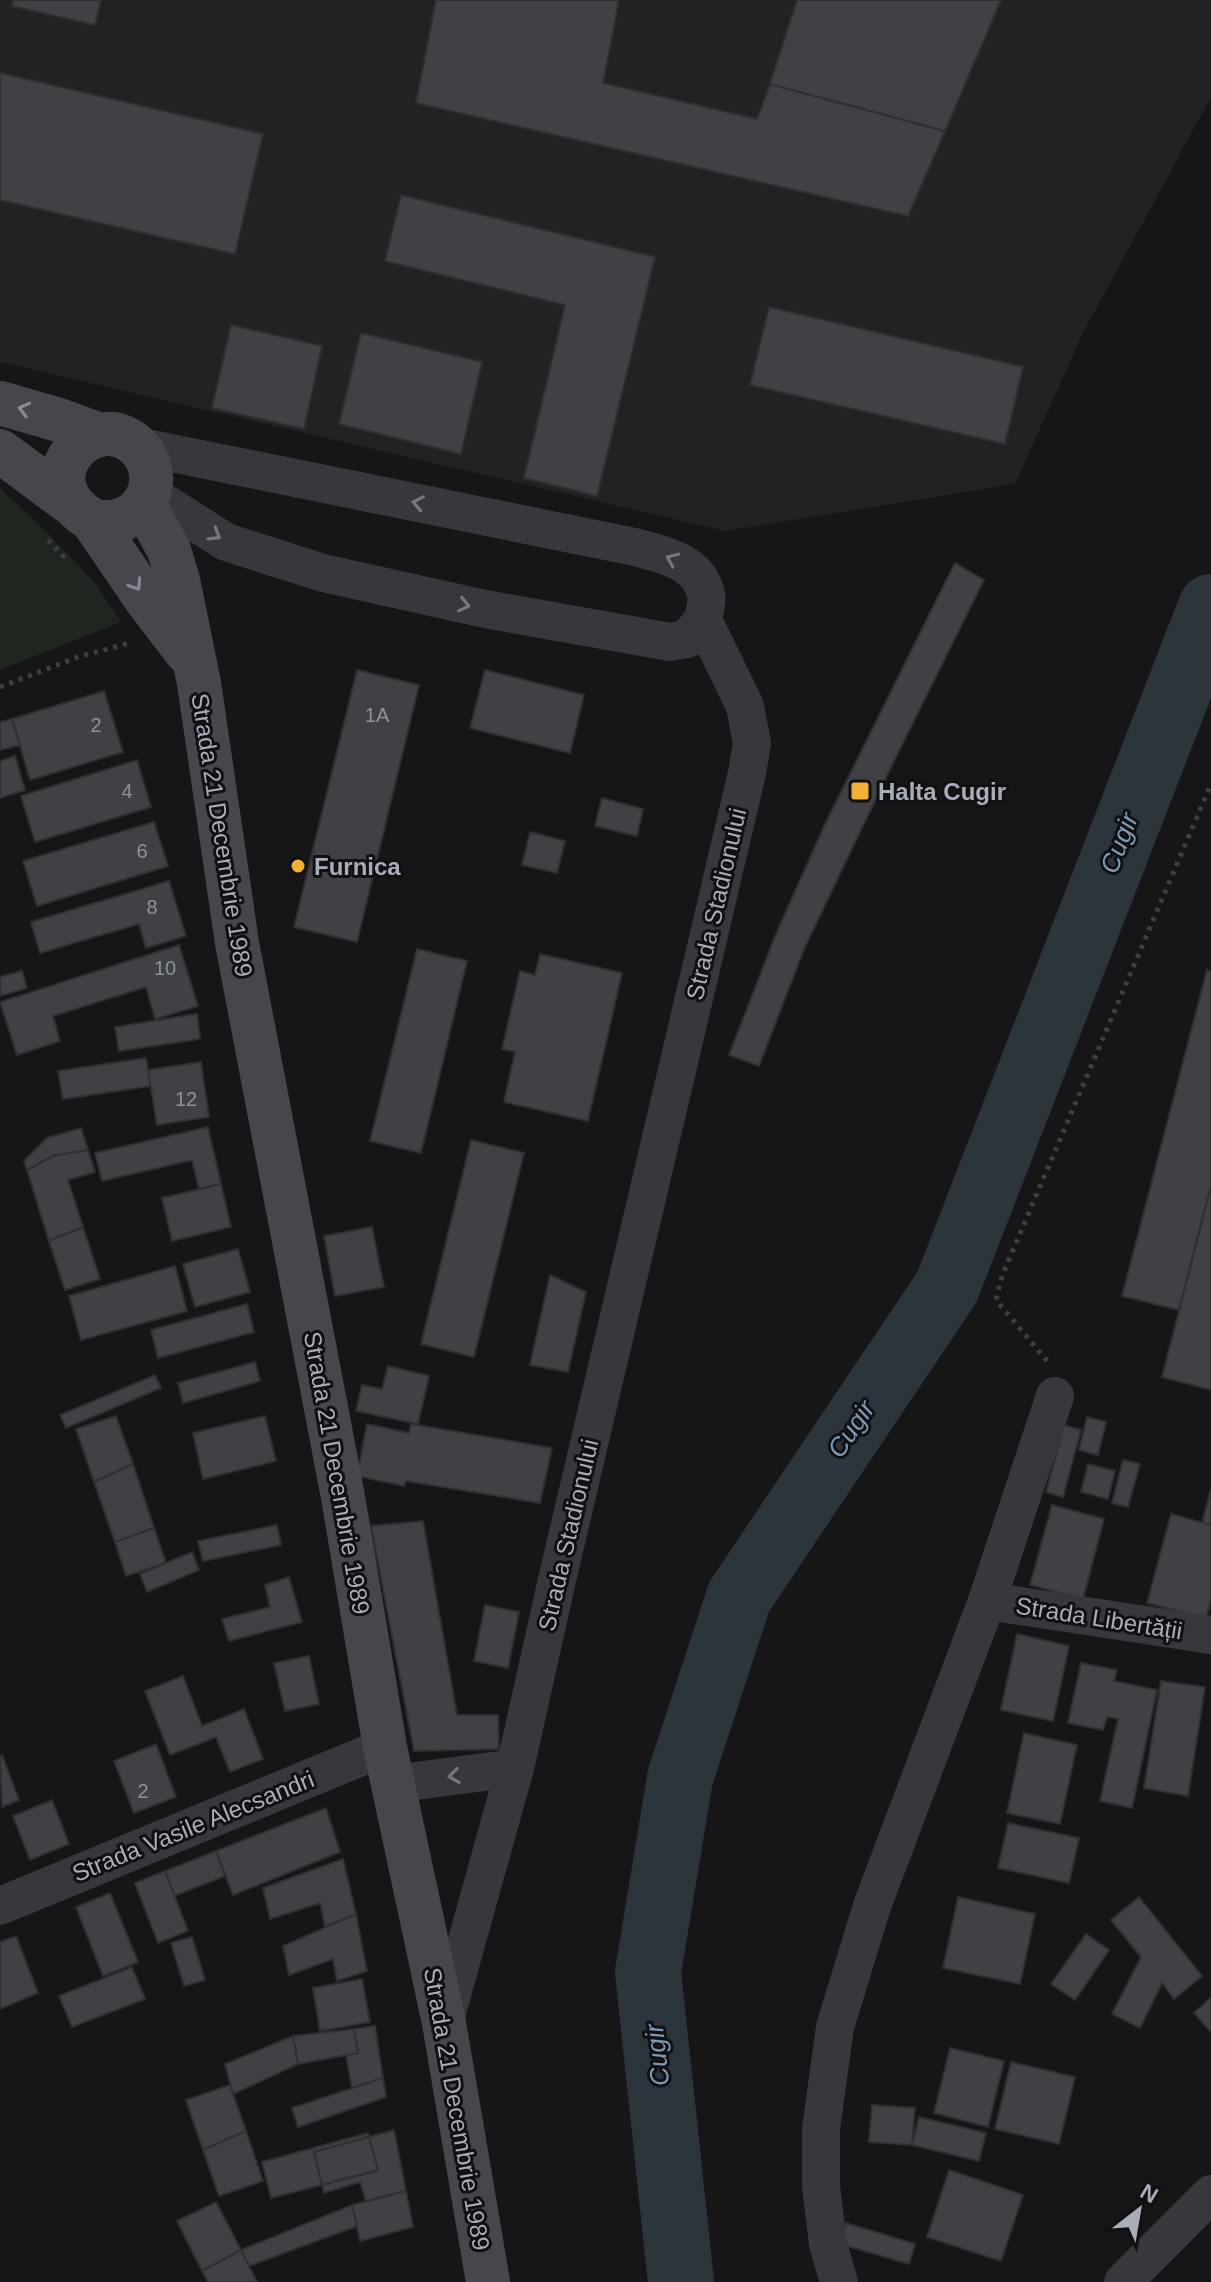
<svg xmlns="http://www.w3.org/2000/svg" width="1211" height="2282" font-family="Helvetica,sans-serif">
	<rect width="100%" height="100%" fill="#161618"/>
	<path fill="#222225" d="M0,0H1211V97L1083,333L1015,484L725,531L0,362Z"/>
	<path fill="#1e261f" d="M0,488L48,533L95,583L121,622L0,670Z"/>
	<g fill="none" stroke-linecap="round" stroke-linejoin="round">
		<path stroke="#2c353c" stroke-width="66" d="M681,2282L648,1972L680,1778L739,1597L947,1287L1211,607"/>
	</g>
	<g fill="#404145" stroke="#303034" stroke-width="2">
		<path d="M14,0H101L95,25L12,6Z"/>
		<path d="M436,0H619L603,83L757,119L770,84L945,131L908,216L416,103Z"/>
		<path d="M797,0H1001L945,131L770,84Z"/>
		<path d="M0,73L263,134L235,254L0,200Z"/>
		<path d="M401,195L655,257L597,496L524,478L565,305L385,261Z"/>
		<path d="M769,307L1023,367L1005,444L750,385Z"/>
		<path d="M231,325L322,346L304,429L212,408Z"/>
		<path d="M361,333L482,362L461,454L339,424Z"/>
		<path d="M955,563L984,580L895,759L805,947L759,1066L729,1055L776,934L825,824Z"/>
		<path d="M357,670L419,685L357,942L294,927Z"/>
		<path d="M485,670L584,695L570,753L470,728Z"/>
		<path d="M104,691L123,752L30,780L12,719Z"/>
		<path d="M12,719L20,745L0,750V722Z"/>
		<path d="M15,756L25,790L0,798V761Z"/>
		<path d="M137,760L151,807L35,842L21,796Z"/>
		<path d="M602,798L643,809L637,836L595,826Z"/>
		<path d="M154,822L168,866L37,906L23,861Z"/>
		<path d="M530,832L565,841L557,873L522,865Z"/>
		<path d="M169,881L186,936L146,948L139,924L40,953L31,922Z"/>
		<path d="M179,945L198,1006L155,1019L146,987L53,1016L60,1041L17,1055L0,1002Z"/>
		<path d="M417,949L467,961L421,1153L370,1141Z"/>
		<path d="M540,954L622,973L588,1121L504,1102L515,1052L502,1049L520,971L535,975Z"/>
		<path d="M1207,970L1211,972V1186L1179,1310L1122,1296Z"/>
		<path d="M22,971L27,988L0,996V977Z"/>
		<path d="M197,1014L200,1039L119,1051L115,1027Z"/>
		<path d="M146,1058L151,1086L63,1099L58,1071Z"/>
		<path d="M201,1062L209,1117L157,1125L148,1070Z"/>
		<path d="M208,1127L221,1184L199,1189L192,1160L102,1181L95,1153Z"/>
		<path d="M81,1128L88,1150L53,1156L27,1170L24,1161L47,1138Z"/>
		<path d="M471,1140L524,1153L474,1357L421,1344Z"/>
		<path d="M88,1150L95,1172L68,1180L83,1227L49,1241L27,1170L53,1156Z"/>
		<path d="M221,1184L231,1227L172,1241L162,1198Z"/>
		<path d="M1211,1186V1390L1162,1377Z"/>
		<path d="M83,1227L100,1279L65,1290L49,1241Z"/>
		<path d="M372,1227L384,1287L335,1296L324,1236Z"/>
		<path d="M238,1249L250,1292L195,1307L183,1264Z"/>
		<path d="M175,1266L187,1311L81,1340L69,1296Z"/>
		<path d="M550,1275L586,1292L568,1372L530,1365Z"/>
		<path d="M247,1304L254,1332L158,1358L151,1330Z"/>
		<path d="M255,1362L260,1381L183,1403L178,1383Z"/>
		<path d="M388,1366L429,1376L418,1424L356,1411L362,1385L382,1389Z"/>
		<path d="M155,1375L161,1388L66,1428L60,1415Z"/>
		<path d="M116,1416L133,1464L94,1482L76,1429Z"/>
		<path d="M265,1416L276,1461L203,1479L193,1433Z"/>
		<path d="M1087,1417L1106,1422L1098,1455L1079,1450Z"/>
		<path d="M367,1424L409,1433L411,1424L552,1448L540,1503L406,1481L404,1486L357,1476Z"/>
		<path d="M1064,1425L1081,1430L1063,1497L1046,1492Z"/>
		<path d="M1123,1460L1140,1464L1128,1507L1112,1503Z"/>
		<path d="M133,1464L154,1528L115,1542L94,1482Z"/>
		<path d="M1088,1464L1115,1471L1108,1499L1081,1492Z"/>
		<path d="M1211,1489V1525L1202,1523Z"/>
		<path d="M1052,1505L1104,1519L1083,1599L1030,1585Z"/>
		<path d="M1171,1514L1211,1525V1600L1206,1618L1147,1603Z"/>
		<path d="M423,1521L457,1715H498L499,1749L414,1751L371,1526Z"/>
		<path d="M277,1525L281,1545L203,1561L198,1541Z"/>
		<path d="M154,1528L166,1563L126,1576L115,1542Z"/>
		<path d="M192,1552L199,1570L147,1592L140,1574Z"/>
		<path d="M289,1577L302,1622L229,1641L222,1619L270,1607L265,1585Z"/>
		<path d="M485,1605L519,1612L508,1668L474,1661Z"/>
		<path d="M1017,1634L1069,1646L1053,1721L1001,1710Z"/>
		<path d="M309,1656L319,1704L285,1711L274,1663Z"/>
		<path d="M1081,1663L1117,1670L1114,1681L1157,1690L1132,1808L1100,1801L1118,1719L1107,1717L1103,1730L1068,1723Z"/>
		<path d="M183,1676L202,1726L244,1709L263,1759L230,1772L216,1737L170,1755L145,1691Z"/>
		<path d="M1161,1681L1205,1687L1188,1796L1144,1788Z"/>
		<path d="M1024,1733L1077,1745L1060,1824L1007,1813Z"/>
		<path d="M156,1744L176,1797L134,1813L114,1761Z"/>
		<path d="M2,1755L19,1800L2,1807L0,1756Z"/>
		<path d="M52,1800L69,1844L30,1860L13,1816Z"/>
		<path d="M326,1808L340,1852L233,1895L216,1851Z"/>
		<path d="M1008,1823L1079,1838L1069,1883L998,1868Z"/>
		<path d="M216,1851L225,1876L174,1896L165,1871Z"/>
		<path d="M343,1859L356,1914L325,1927L320,1903L270,1919L263,1888Z"/>
		<path d="M165,1871L188,1931L158,1943L135,1883Z"/>
		<path d="M110,1893L138,1962L103,1976L76,1907Z"/>
		<path d="M958,1897L1035,1914L1020,1984L943,1968Z"/>
		<path d="M1139,1897L1202,1976L1174,1999L1162,1983L1140,2028L1112,2014L1141,1957L1111,1920Z"/>
		<path d="M356,1914L367,1971L337,1981L333,1959L289,1975L283,1946Z"/>
		<path d="M1086,1934L1109,1950L1075,2000L1051,1984Z"/>
		<path d="M16,1936L38,1993L0,2009V1942Z"/>
		<path d="M192,1937L205,1980L184,1986L171,1943Z"/>
		<path d="M132,1967L145,1999L72,2027L59,1996Z"/>
		<path d="M362,1979L370,2022L320,2031L313,1988Z"/>
		<path d="M1211,1997V2032L1194,2013Z"/>
		<path d="M375,2026L383,2078L352,2088L346,2055L358,2053L354,2029Z"/>
		<path d="M354,2029L358,2053L298,2064L293,2036Z"/>
		<path d="M293,2036L298,2064L233,2094L225,2064Z"/>
		<path d="M950,2048L1004,2061L988,2127L934,2113Z"/>
		<path d="M1011,2062L1075,2077L1059,2144L995,2129Z"/>
		<path d="M383,2078L386,2097L298,2127L292,2108Z"/>
		<path d="M230,2085L246,2131L203,2150L186,2100Z"/>
		<path d="M872,2105L915,2108L912,2145L869,2142Z"/>
		<path d="M919,2117L986,2133L979,2161L912,2145Z"/>
		<path d="M394,2130L406,2191L366,2201L360,2182L324,2193L322,2185L378,2170L369,2137Z"/>
		<path d="M246,2131L263,2181L219,2196L203,2150Z"/>
		<path d="M368,2133L369,2137L314,2152L322,2185L271,2198L262,2162Z"/>
		<path d="M369,2137L378,2170L322,2185L314,2152Z"/>
		<path d="M949,2170L1023,2195L1001,2261L927,2237Z"/>
		<path d="M406,2191L413,2227L360,2241L352,2205Z"/>
		<path d="M216,2202L241,2250L202,2271L177,2221Z"/>
		<path d="M352,2205L357,2226L249,2266L241,2250Z"/>
		<path d="M846,2223L915,2244L909,2264L840,2244Z"/>
		<path d="M241,2250L257,2282H208L202,2271Z"/>
	</g>
	<g fill="none" stroke-linecap="round" stroke-linejoin="round">
		<g stroke="#3d3f44" stroke-width="5" stroke-dasharray="4 6" stroke-linecap="butt">
			<path d="M48,540L66,559"/>
			<path d="M0,687L78,657L130,643"/>
			<path d="M1047,1361L996,1300L1002,1276L1211,784"/>
		</g>
		<g stroke="#37383d" stroke-width="38">
			<path d="M137,446L635,547C664,555 698,561 706,594C708,602 704,612 703,620"/>
			<path d="M149,493L226,542L323,573L485,609L670,642L687,639L703,620"/>
			<path d="M987,1601L1211,1635"/>
			<path d="M393,1784L515,1768"/>
			<path d="M0,1906L385,1747"/>
			<path d="M444,2023L515,1768L557,1580L747,773L752,743L745,706L703,620"/>
			<path d="M839,2282L828,2244L821,2186V2129L835,2027L872,1906L987,1601L1055,1396"/>
			<path d="M1123,2282L1211,2194"/>
		</g>
		<g stroke="#45474d" stroke-width="44">
			<path d="M0,403L59,420L100,435"/>
			<path d="M0,451L69,502"/>
			<path d="M144,504L169,550L178,580L199,683L237,943L343,1497L385,1747L444,2023L488,2282"/>
			<path d="M92,520C119,527 147,514 151,483C152,471 148,458 140,449C97,401 22,479 92,520L148,602L187,653"/>
		</g>
	</g>
	<defs><path id="oneway-chevron" d="M-2-3.5L2.5 0L-2 3.5" fill="none" stroke-width="1.6" stroke-linecap="round" stroke-linejoin="round" transform="scale(2)"/></defs>
	<g stroke="#858993">
		<use href="#oneway-chevron" transform="translate(24 409) rotate(-165)"/>
		<use href="#oneway-chevron" transform="translate(136 585) rotate(56)"/>
	</g>
	<g stroke="#757881">
		<use href="#oneway-chevron" transform="translate(418 503) rotate(-169)"/>
		<use href="#oneway-chevron" transform="translate(215 535) rotate(32)"/>
		<use href="#oneway-chevron" transform="translate(672 559) rotate(-156)"/>
		<use href="#oneway-chevron" transform="translate(464 605) rotate(13)"/>
		<use href="#oneway-chevron" transform="translate(454 1776) rotate(172)"/>
	</g>
	<g fill="#f2b134" stroke="#111113" stroke-width="3">
		<rect x="850" y="781" width="20" height="20" rx="4"/>
		<circle cx="298" cy="866" r="8"/>
	</g>
	<g text-anchor="middle" dominant-baseline="central" stroke-width="6" stroke-linejoin="round" paint-order="stroke">
		<g font-size="20" fill="#8e929b">
			<text x="377" y="715">1A</text>
			<text x="96" y="725">2</text>
			<text x="127" y="791">4</text>
			<text x="142" y="851">6</text>
			<text x="152" y="907">8</text>
			<text x="165" y="968">10</text>
			<text x="186" y="1099">12</text>
			<text x="143" y="1791">2</text>
		</g>
		<g font-size="24" font-weight="bold" fill="#a8adb8" stroke="#111113" text-anchor="start">
			<text x="878" y="791">Halta Cugir</text>
			<text x="314" y="866">Furnica</text>
		</g>
		<g font-size="24" fill="#a8adb8" stroke="#111113">
			<text transform="translate(222 835) rotate(81)">Strada 21 Decembrie 1989</text>
			<text transform="translate(716 904) rotate(-77)">Strada Stadionului</text>
			<text transform="translate(337 1473) rotate(80)">Strada 21 Decembrie 1989</text>
			<text transform="translate(568 1535) rotate(-77)">Strada Stadionului</text>
			<text transform="translate(1099 1618) rotate(9)">Strada Libertății</text>
			<text transform="translate(193 1826) rotate(-22)">Strada Vasile Alecsandri</text>
			<text transform="translate(457 2109) rotate(80)">Strada 21 Decembrie 1989</text>
		</g>
		<g font-size="26" font-style="italic" fill="#7f9bb3" stroke="#111113">
			<text transform="translate(1119 843) rotate(-69)">Cugir</text>
			<text transform="translate(851 1429) rotate(-56)">Cugir</text>
			<text transform="translate(657 2055) rotate(-96)">Cugir</text>
		</g>
	</g>
	<g transform="translate(1139 2210) rotate(31)" stroke="#111113" stroke-width="6" paint-order="stroke">
	<path d="M0-6L14 30L0 20L-14 30Z" fill="#a8adb8"/>
	<text y="-12" font-size="22" font-weight="bold" text-anchor="middle" fill="#a8adb8">N</text>
	</g>
</svg>
